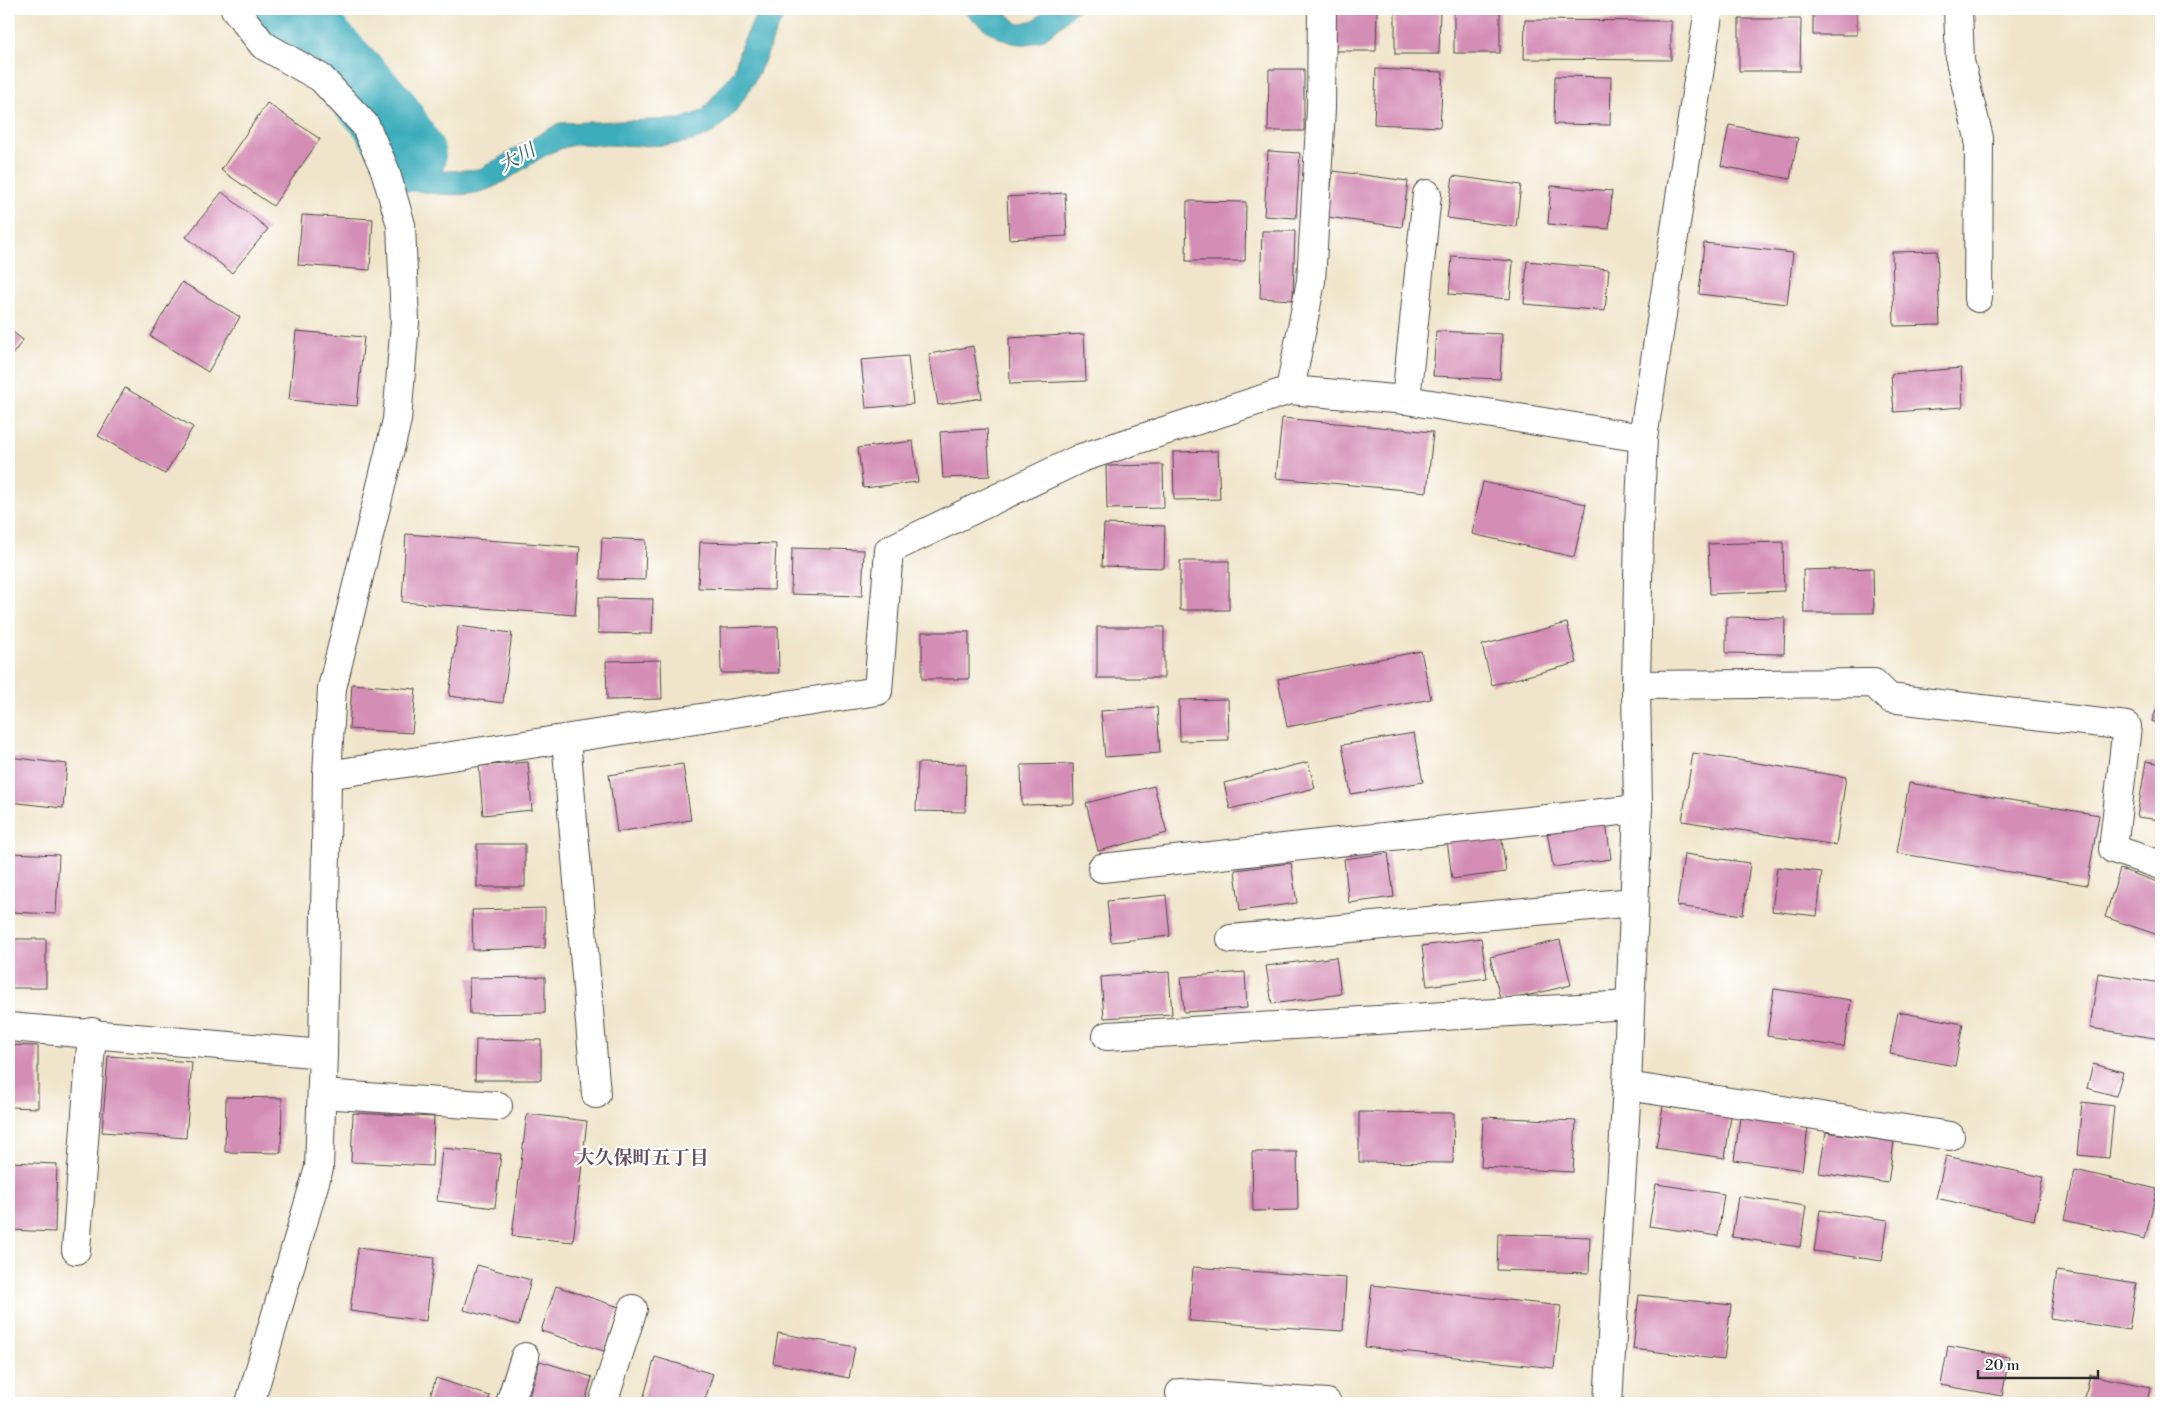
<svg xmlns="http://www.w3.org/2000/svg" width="2170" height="1412" font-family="'Libre Bodoni','Noto Serif JP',serif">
	<rect width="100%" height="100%" fill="#fff"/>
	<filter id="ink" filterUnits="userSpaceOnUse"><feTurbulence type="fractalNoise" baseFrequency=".02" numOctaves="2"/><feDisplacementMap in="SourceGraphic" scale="10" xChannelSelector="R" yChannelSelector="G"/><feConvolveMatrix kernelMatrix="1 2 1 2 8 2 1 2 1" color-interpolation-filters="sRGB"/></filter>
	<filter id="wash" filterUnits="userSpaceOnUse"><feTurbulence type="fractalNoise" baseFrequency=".0096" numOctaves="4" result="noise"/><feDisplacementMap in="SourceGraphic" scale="20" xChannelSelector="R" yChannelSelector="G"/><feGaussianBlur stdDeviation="1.12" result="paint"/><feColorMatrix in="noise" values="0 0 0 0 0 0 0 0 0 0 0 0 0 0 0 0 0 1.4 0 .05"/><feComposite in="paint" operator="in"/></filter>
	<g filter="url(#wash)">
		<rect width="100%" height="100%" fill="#f0e5ca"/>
		<g fill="#3eadbc" stroke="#346c74">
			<path d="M254,9L301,10L302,39L271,35Z"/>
			<path d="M759,9H791C777,24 774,37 767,55C756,80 740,111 719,128C691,151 636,145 601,145C592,145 583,143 574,145C544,151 524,171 498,185C472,199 439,195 412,190L404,164L384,124L348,89L351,61L435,172L480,169L559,123L680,119L702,111L734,71L741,46Z"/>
			<path d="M961,9H1002L1018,24L1034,20L1047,9H1079C1069,17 1051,37 1040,41C1008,53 983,28 961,9Z"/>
		</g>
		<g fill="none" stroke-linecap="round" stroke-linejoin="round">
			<path stroke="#3eadbc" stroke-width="72" d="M270,9L274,17L299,23L384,114L410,156"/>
		</g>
		<g id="blocks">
			<g fill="#d48db5">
				<path d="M1335,9H1377L1376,51H1335Z"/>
				<path d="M1395,9H1440L1439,54H1395Z"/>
				<rect x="1454" y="9" width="46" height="44"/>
				<rect x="1813" y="9" width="44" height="26"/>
				<path d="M1739,19H1801L1800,71H1739Z"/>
				<path d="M1525,20L1671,21V60L1524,59Z"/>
				<path d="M1269,69H1304V131H1268Z"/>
				<path d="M1376,69L1443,72L1440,127L1374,124Z"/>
				<path d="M1555,76L1611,77L1610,125L1554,124Z"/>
				<path d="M267,103L320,139L273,206L221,170Z"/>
				<path d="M1729,125L1798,138L1790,179L1721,166Z"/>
				<path d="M1268,151L1300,153L1296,218L1264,216Z"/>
				<path d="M1333,171L1408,181L1402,227L1327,217Z"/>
				<path d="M1453,176L1521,185L1516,227L1447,218Z"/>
				<path d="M1551,186L1612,191L1609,229L1548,224Z"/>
				<path d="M222,192L268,229L232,273L186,237Z"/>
				<path d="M1065,193L1067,236L1009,239L1007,197Z"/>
				<path d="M1187,201L1246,202L1245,261H1186Z"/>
				<path d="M302,215L373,219L370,270L298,265Z"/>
				<path d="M1262,231H1295L1293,300L1260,298Z"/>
				<path d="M1704,243L1793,253L1787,304L1699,294Z"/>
				<path d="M1937,251L1940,325L1894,326L1892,252Z"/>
				<path d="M1452,256L1513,261L1510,299L1449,294Z"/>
				<path d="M1527,261L1609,269L1605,311L1524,304Z"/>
				<path d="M182,282L240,317L208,372L150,336Z"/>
				<path d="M9,329L23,340L9,359Z"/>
				<path d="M296,331L364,337L357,406L289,400Z"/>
				<path d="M1436,331L1502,334L1500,379L1433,376Z"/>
				<path d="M1084,334L1086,381L1010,384L1009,338Z"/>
				<path d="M973,346L982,398L938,405L929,354Z"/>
				<path d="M908,356L913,404L866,408L861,360Z"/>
				<path d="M1961,368L1963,407L1894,412L1891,374Z"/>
				<path d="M125,388L193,427L165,474L98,436Z"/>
				<path d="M1282,418L1433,432L1427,492L1276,478Z"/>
				<path d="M987,429L990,476L943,478L940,432Z"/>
				<path d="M913,441L918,482L863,488L858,448Z"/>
				<path d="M1218,451L1220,499L1174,500L1173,452Z"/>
				<path d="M1163,465L1164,508L1107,509L1106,466Z"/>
				<path d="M1483,482L1586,504L1574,557L1472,534Z"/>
				<path d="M1104,524L1165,526L1164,568L1102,566Z"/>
				<path d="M406,534L580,547L575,615L402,602Z"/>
				<path d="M602,538L646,540L645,580L600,579Z"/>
				<path d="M700,542L776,544L774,590L698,588Z"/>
				<path d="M1783,542L1784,591L1710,594L1708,544Z"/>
				<path d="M792,548L864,550L862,596L791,594Z"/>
				<rect x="1180" y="561" width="49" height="49"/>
				<path d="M1873,568L1874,613H1804L1803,570Z"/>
				<path d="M598,598L653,599L652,634L598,633Z"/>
				<path d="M1726,617L1785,618L1784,654L1726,653Z"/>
				<path d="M1567,623L1577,663L1492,685L1482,645Z"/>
				<path d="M458,626L512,633L503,703L449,696Z"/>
				<path d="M778,627L779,673H721L720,628Z"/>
				<rect x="1097" y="627" width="67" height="51"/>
				<rect x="922" y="632" width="47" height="47"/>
				<path d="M1421,651L1431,699L1287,727L1278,679Z"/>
				<path d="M661,660L662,699L607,700L606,661Z"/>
				<path d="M352,684L416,689L412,733L349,729Z"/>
				<path d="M2161,698V725L2152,721Z"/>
				<path d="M1228,699L1229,740L1180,741L1179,700Z"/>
				<path d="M1157,707L1160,753L1105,757L1101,711Z"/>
				<path d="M1414,733L1423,782L1351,794L1342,745Z"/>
				<path d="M1693,753L1846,777L1836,845L1682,821Z"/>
				<path d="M9,757L67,764L63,808L9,802Z"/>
				<path d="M2146,761L2161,764V820L2137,817Z"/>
				<path d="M528,762L532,810L483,815L479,766Z"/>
				<path d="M1308,762L1315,788L1230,809L1224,783Z"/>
				<path d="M918,763L966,764L965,812L916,811Z"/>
				<path d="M683,764L691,820L617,832L609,775Z"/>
				<path d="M1073,764L1074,804L1022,805L1021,765Z"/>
				<path d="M1909,783L2099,815L2087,885L1897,853Z"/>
				<path d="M1154,786L1167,833L1098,851L1086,803Z"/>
				<path d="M1606,823L1611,859L1553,867L1547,831Z"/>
				<path d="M1501,833L1506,872L1452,879L1447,840Z"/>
				<rect x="477" y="844" width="48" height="43"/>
				<path d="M9,853L59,855L56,914L9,912Z"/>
				<path d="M1388,853L1394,897L1349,903L1344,859Z"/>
				<path d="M1684,854L1750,863L1743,915L1677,906Z"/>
				<path d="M1291,863L1297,903L1240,911L1235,870Z"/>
				<path d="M1777,867L1822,872L1817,916L1772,911Z"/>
				<path d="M2120,869L2161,883V936L2105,917Z"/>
				<path d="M1166,895L1170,936L1111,942L1107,901Z"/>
				<path d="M545,908V948L473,950L472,910Z"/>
				<path d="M1481,938L1487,978L1427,986L1422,946Z"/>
				<rect x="9" y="939" width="37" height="49"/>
				<path d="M1560,940L1571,985L1501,1002L1490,957Z"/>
				<path d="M1336,957L1341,994L1272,1004L1266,966Z"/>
				<path d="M1169,972L1172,1014L1104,1018L1101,977Z"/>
				<path d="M1245,972L1247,1008L1184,1012L1181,977Z"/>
				<path d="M2098,973L2161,983V1039L2090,1028Z"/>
				<path d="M545,977V1013L470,1014L469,978Z"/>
				<path d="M1774,989L1851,1000L1844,1047L1767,1036Z"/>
				<path d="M1898,1012L1963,1024L1955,1066L1890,1054Z"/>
				<path d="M476,1039L541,1040V1080H475Z"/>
				<path d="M9,1045L38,1046V1108L9,1107Z"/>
				<path d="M108,1056L192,1062L186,1138L102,1132Z"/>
				<path d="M2093,1064L2123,1072L2116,1096L2087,1088Z"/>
				<path d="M226,1097L282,1098L281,1153L225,1152Z"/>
				<path d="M2082,1102L2114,1106L2109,1158L2077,1155Z"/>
				<path d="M1663,1106L1731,1116L1725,1158L1656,1148Z"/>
				<path d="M1359,1112L1454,1113L1453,1163L1359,1162Z"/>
				<path d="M353,1113L434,1117L432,1166L351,1162Z"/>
				<path d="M527,1114L587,1121L573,1242L512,1236Z"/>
				<path d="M1483,1117L1576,1121L1573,1172L1481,1167Z"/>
				<path d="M1740,1118L1808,1128L1802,1170L1734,1160Z"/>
				<path d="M1826,1132L1894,1142L1888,1183L1819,1173Z"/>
				<path d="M442,1148L501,1154L495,1208L437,1201Z"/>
				<path d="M1252,1152H1297L1298,1210L1253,1211Z"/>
				<path d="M1946,1156L2043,1177L2034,1220L1936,1198Z"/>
				<path d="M9,1162L57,1164L55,1232L9,1230Z"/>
				<path d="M2075,1170L2157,1189L2145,1239L2064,1220Z"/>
				<path d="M1656,1184L1724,1194L1718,1236L1649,1226Z"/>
				<path d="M1738,1196L1806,1206L1800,1247L1732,1237Z"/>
				<path d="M1820,1210L1888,1220L1882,1261L1814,1251Z"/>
				<path d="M1498,1234L1590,1237L1589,1273L1497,1270Z"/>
				<path d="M358,1248L434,1258L426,1321L350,1311Z"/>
				<path d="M477,1265L531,1280L519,1325L464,1310Z"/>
				<path d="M1193,1267L1346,1278L1343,1331L1189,1321Z"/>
				<path d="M2057,1271L2136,1283L2129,1330L2050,1318Z"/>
				<path d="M1372,1285L1561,1306L1554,1368L1365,1347Z"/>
				<path d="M556,1286L619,1307L604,1351L541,1331Z"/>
				<path d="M1639,1295L1731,1305L1724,1360L1633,1349Z"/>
				<path d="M778,1333L855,1347L849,1378L773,1363Z"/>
				<path d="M1948,1346L2009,1357L2002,1396L1941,1385Z"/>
				<path d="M655,1357L713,1374L704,1403H642Z"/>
				<path d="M540,1361L592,1377L585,1403H527Z"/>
				<path d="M2090,1375L2150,1387L2147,1403H2084Z"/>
				<path d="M436,1378L490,1396L487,1403H428Z"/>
			</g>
		</g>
	</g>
	<g filter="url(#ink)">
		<use href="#blocks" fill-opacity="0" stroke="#494743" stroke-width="1"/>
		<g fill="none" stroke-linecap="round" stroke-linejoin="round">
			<defs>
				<g id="minor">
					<path d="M235,9L263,45L321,78L365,125L385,170L401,225L405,322L397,420L332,688L327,775L323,1054L319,1168L250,1403"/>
					<path d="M1958,9L1960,61L1979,138L1978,298"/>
					<path d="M1290,390L1311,281L1321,109L1322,9"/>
					<path d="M1406,400L1427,194"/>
					<path d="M1636,685L1874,683L1889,698L2127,726L2113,849L2161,865"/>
					<path d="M566,739L596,1094"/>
					<path d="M327,775L878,691L889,550L1081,458L1290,390L1406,400L1643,438"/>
					<path d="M1102,868L1638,809"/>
					<path d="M1231,939L1634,902"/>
					<path d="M9,1027L323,1054"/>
					<path d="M1107,1036L1630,1005"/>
					<path d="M1627,1086L1950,1136"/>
					<path d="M322,1094L498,1106"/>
					<path d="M76,1250L92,1032"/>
					<path d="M1180,1393L1327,1403"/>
					<path d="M510,1403L525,1357"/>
					<path d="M603,1403L633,1309"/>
					<path d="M1608,1403L1627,1086L1638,809L1636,685L1639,527L1643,438L1709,9"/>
				</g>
			</defs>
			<use href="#minor" stroke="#494743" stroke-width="30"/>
			<use href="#minor" stroke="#fff" stroke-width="28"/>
		</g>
	</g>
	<g text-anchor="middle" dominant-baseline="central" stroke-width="4.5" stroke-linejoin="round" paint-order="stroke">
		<g font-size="19" font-style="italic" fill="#335f65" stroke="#fff">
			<text transform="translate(517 158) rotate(-29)">大川</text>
		</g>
		<g font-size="19" font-weight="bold" fill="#664d5b" stroke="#fff">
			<text x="642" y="1158">大久保町五丁目</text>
		</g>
	</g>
	<rect width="2170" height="1412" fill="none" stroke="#fff" stroke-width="30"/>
	<path d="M1978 1370v8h120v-8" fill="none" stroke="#2b2b2b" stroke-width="2.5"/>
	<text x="1985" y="1370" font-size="15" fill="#2b2b2b" stroke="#ffffff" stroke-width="4" paint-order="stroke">20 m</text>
</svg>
